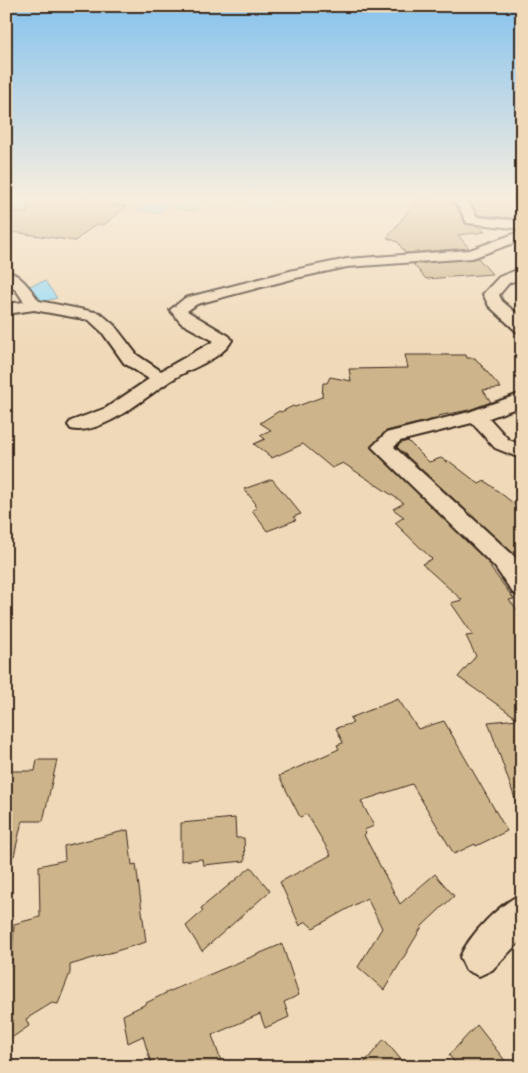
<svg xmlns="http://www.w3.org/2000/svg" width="528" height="1073" font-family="'Comic Neue',sans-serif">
	<rect width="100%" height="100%" fill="#f0d9b8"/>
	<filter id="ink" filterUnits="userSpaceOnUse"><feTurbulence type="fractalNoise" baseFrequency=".02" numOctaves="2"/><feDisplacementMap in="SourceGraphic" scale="10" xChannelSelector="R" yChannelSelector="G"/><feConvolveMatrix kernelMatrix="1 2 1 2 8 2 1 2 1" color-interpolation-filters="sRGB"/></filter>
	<g filter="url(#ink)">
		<g fill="#9ee4b1" stroke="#6c8768">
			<path d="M6,197H48L28,211L6,208Z"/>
			<path d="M185,197H210L195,211L172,208Z"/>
			<path d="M231,197H280L261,209Z"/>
		</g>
		<g fill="#95daf8" stroke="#7194a1">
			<path d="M155,197H178L158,213L139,210Z"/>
			<path d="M45,281L57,298L40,302L29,286Z"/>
		</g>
		<g fill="#cdb48a" stroke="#3b2a1e">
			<path d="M28,197H122L113,205L127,206L104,225L96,224L75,241L6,231V211L27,213Z"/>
			<path d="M433,197H445L458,208L465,224L479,226L485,232L458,235L469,248L405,253L398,242L387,238L418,199L433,200Z"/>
			<path d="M464,197H504V201L517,202L521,219L478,215L470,202Z"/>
			<path d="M478,258L492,274L426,279L413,264Z"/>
			<path d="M405,355H466L467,358H475L501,388L483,390L491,402L469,410L438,416L439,418L386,431L370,447L493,567H490L514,599L509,600L522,615V809L519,810L488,722L518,719L458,677L476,656L466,636L473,635L451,603L462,600L422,564L432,559L395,523L404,517L393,509L404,503L343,463L332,468L303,444L272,458L254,444L265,439L260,435L271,430L260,423L279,411L281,412L293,406L295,407L322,397L323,383H327L330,377L351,381L349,369L408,368Z"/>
			<path d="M408,441L429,462L441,458L447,462L449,461L479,484L485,481L522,510V553L515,555L397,447L401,443Z"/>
			<path d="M272,479L301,514L293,517L296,520L267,531L252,510L257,508L254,505L256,504L244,489Z"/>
			<path d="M398,699L418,729L444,721L507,831L476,846L475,844L454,854L412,784L361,801L374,826L364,830L366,833L364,835L400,904L435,874L454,896L423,925L384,990L358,967L382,928L367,898L313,928L305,921L300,926L280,882L331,855L307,814L300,817L279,776L339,749L337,745L343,743L336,728L353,723L350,718Z"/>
			<path d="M37,760H57L43,821H22L14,856H6V771H35Z"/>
			<path d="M235,818L236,838H244L245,861L203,865L202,859L181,861V823Z"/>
			<path d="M128,830L132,865L136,864L146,942L70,965V973L58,1004L52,1003L26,1019L29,1026L10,1039L6,1024V968L12,965L14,924L40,917L39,866L65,860L64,846Z"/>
			<path d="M251,867L270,891L202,951L186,926L203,911L201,908Z"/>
			<path d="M282,944L299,995L284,1002L289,1017L265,1028L260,1014L212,1035L223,1067H152L143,1036L128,1043L123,1015L146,1004V1003L168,992Z"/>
			<path d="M477,1025L510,1067H458L449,1055Z"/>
			<path d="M384,1039L407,1067H361Z"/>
		</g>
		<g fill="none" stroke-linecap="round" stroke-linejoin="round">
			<defs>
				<g id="minor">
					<path d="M447,197C466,197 468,200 477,217L522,221V229L467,223L459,207Z"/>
					<path d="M522,231V240L472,258L347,267L296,278L197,304L187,311L229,336L232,340C222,359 193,367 175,378C149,393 103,437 71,429L68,425L71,421L106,408L149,379L124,363L102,332L89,320L34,310L6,314V304L24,302L16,290L6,283V271C21,274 31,290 39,301L100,313L114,325L137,355L161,371L214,341L181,323L170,310L185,298L294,270L347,259L470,250Z"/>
					<path d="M522,268V278L509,283L499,295L502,301L522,318V332L516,331L489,306L483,294L499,277Z"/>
					<path d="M522,393V406L489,418L509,440L522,445V459L495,448L472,423L400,441L394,447L513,555L522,567V596L513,593L495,567L372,447L386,433L469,412Z"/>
					<path d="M522,894V939L492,970L479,976L466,970L460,957C469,935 500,903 522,894Z"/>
				</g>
			</defs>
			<use href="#minor" stroke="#3b2a1e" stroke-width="4"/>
			<use href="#minor" fill="#f0d9b8" fill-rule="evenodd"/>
		</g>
	</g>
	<linearGradient id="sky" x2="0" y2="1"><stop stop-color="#87c3ee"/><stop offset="0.57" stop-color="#f8eedf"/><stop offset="1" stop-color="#f8eedf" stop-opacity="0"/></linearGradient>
	<rect width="528" height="348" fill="url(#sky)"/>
	<rect width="528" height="1073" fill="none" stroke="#f0d9b8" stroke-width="25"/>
	<rect x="12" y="12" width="503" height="1048" fill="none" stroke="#3b2a1e" stroke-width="2" filter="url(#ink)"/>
</svg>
